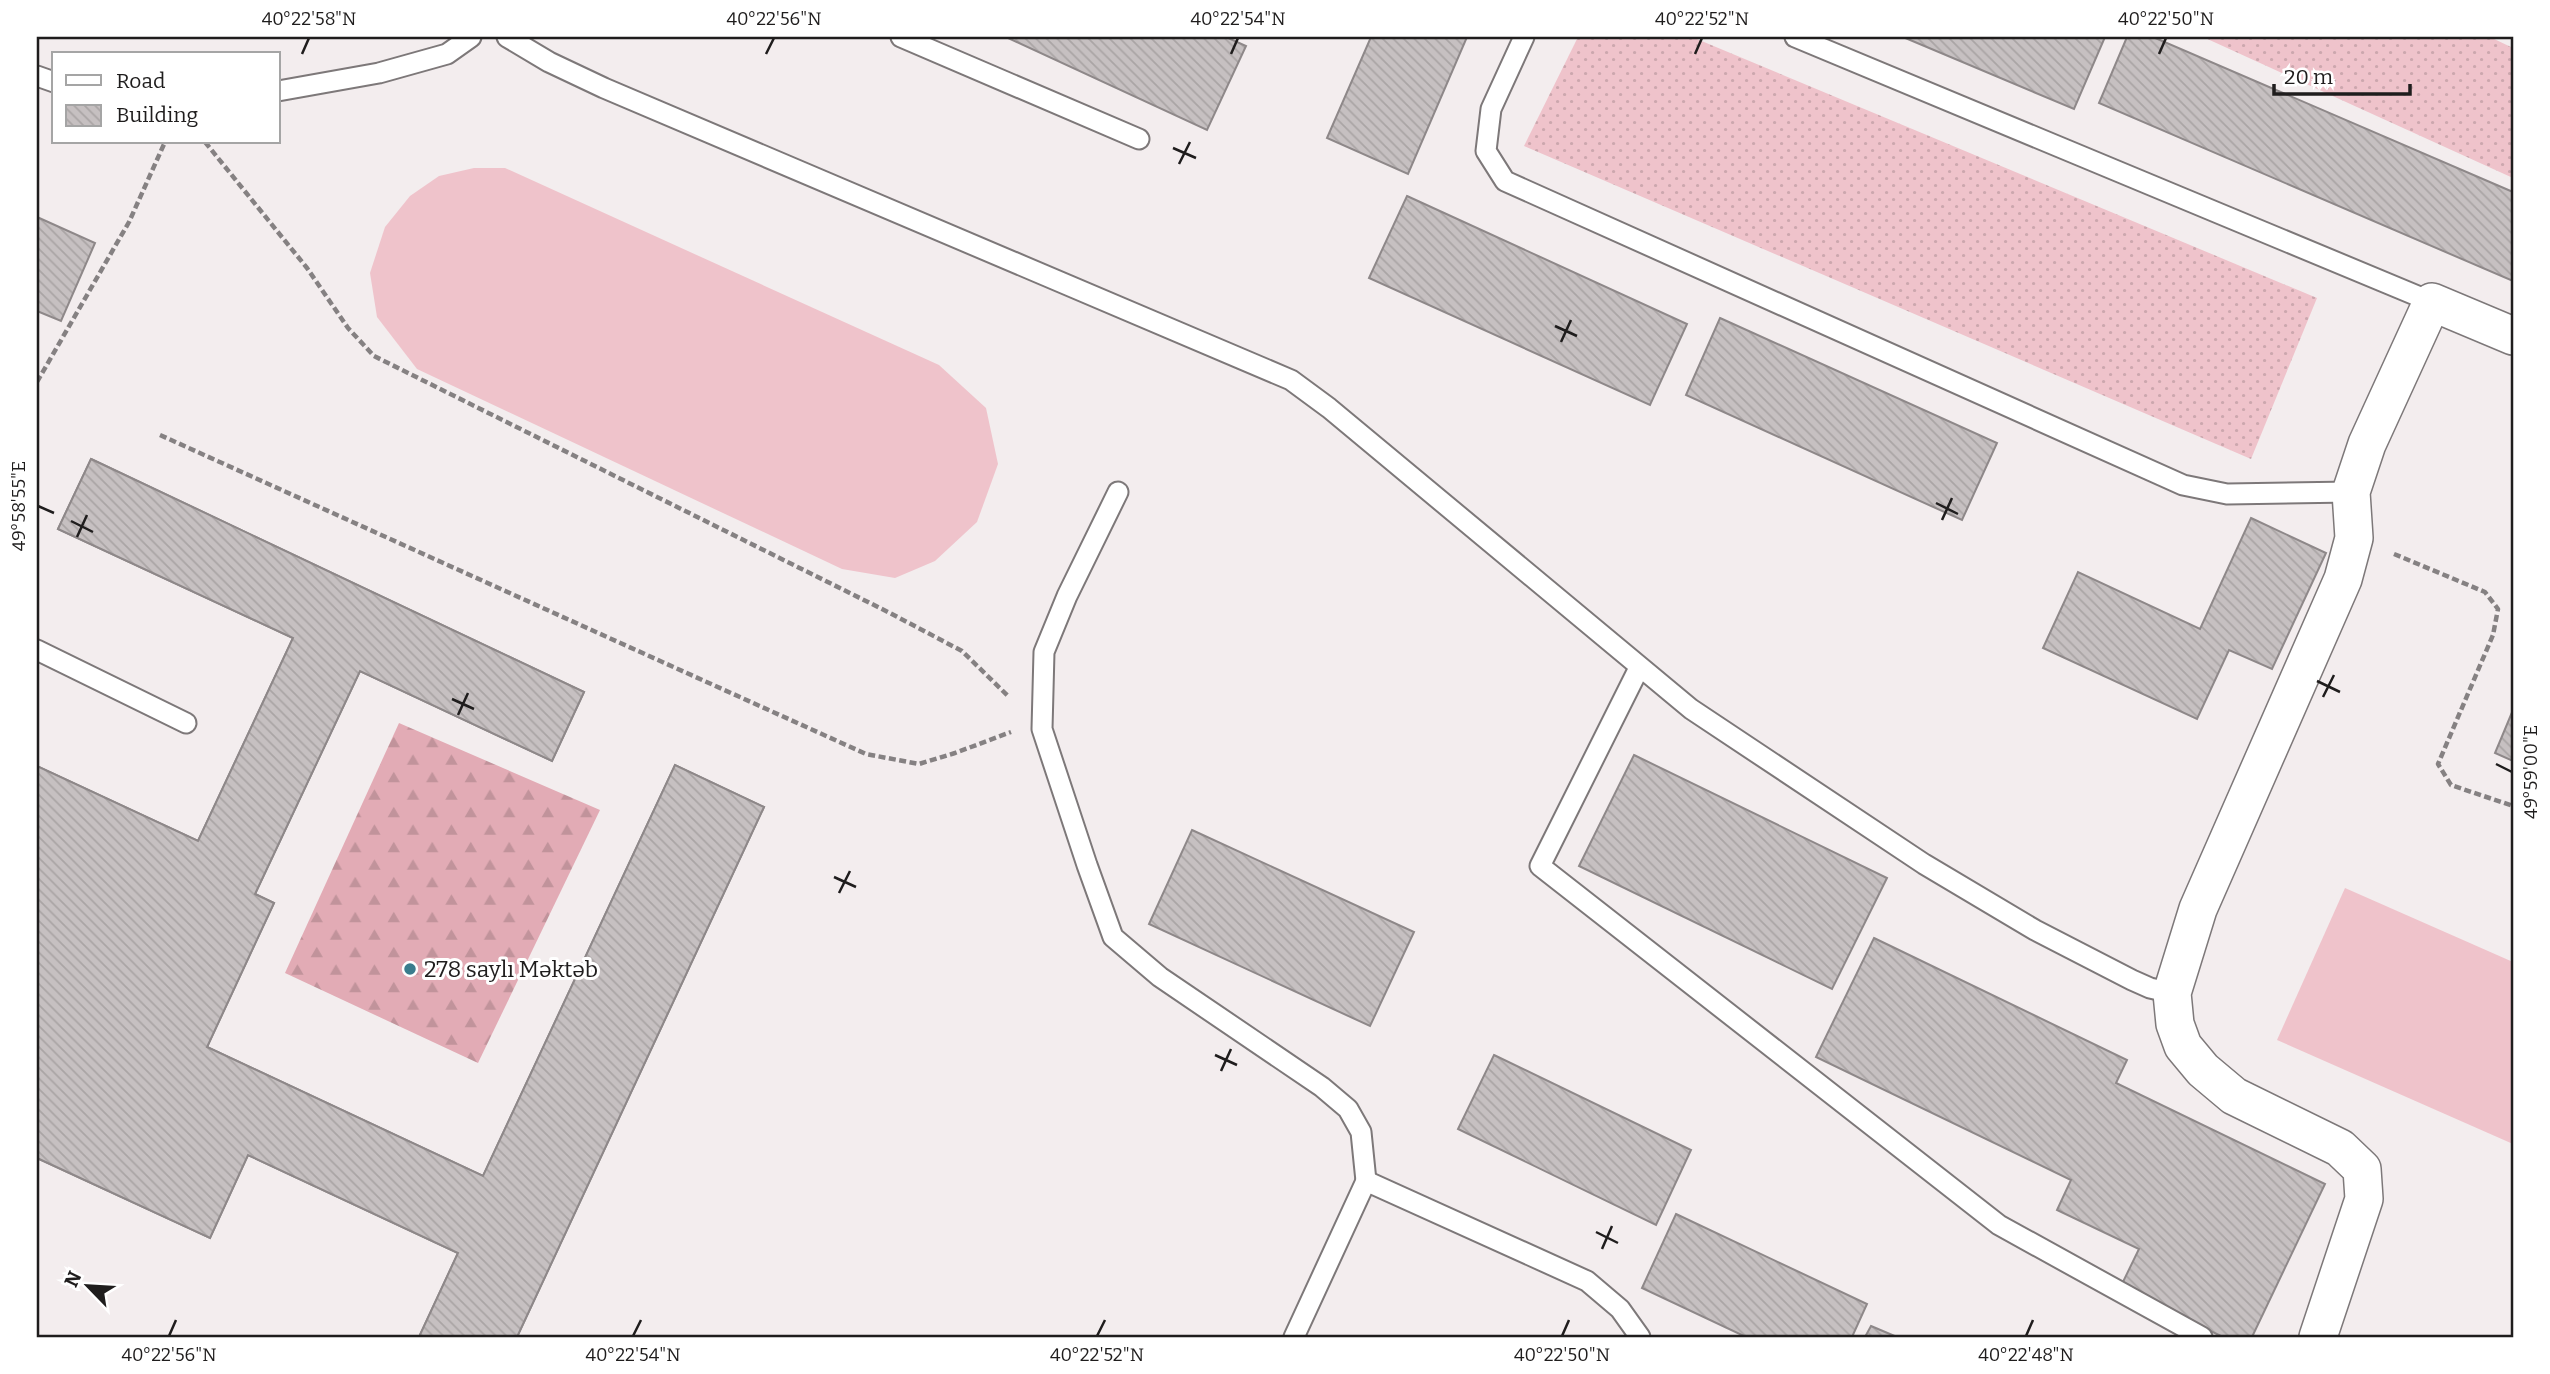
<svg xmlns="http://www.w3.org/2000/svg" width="2550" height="1374" font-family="Bitter,serif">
	<defs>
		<pattern id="grass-dots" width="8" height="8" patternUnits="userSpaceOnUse" patternTransform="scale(1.75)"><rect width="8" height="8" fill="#efc3cb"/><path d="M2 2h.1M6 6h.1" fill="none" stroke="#cca7ae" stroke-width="1.8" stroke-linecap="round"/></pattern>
		<pattern id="forest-firs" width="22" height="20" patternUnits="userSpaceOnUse" patternTransform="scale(1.75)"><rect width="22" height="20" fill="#e2abb5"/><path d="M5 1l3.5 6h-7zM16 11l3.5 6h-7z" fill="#c1939b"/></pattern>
		<pattern id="building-back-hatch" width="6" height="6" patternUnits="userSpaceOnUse" patternTransform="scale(1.75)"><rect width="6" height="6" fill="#c6c0c1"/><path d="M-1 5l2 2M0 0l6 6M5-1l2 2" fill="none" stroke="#aaa5a5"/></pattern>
	</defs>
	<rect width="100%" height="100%" fill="#f3edee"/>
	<g fill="url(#grass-dots)">
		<path d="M1578,37H1692L2317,298L2251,459L1524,146Z"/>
		<path d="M2203,37H2490L2513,48V178Z"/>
	</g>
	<path fill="url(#forest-firs)" d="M399,723L600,810L478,1063L285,973Z"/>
	<g fill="#efc3cb">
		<path d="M474,168H505L939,365L986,408L998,464L977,522L935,561L895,578L842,569L417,369L377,317L370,273L385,227L410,196L439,176Z"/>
		<path d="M2345,888L2513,962V1144L2277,1040Z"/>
	</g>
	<g fill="url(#building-back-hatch)" stroke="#8e8889" stroke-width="2">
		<path d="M1006,37H1226L1246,46L1207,130Z"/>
		<path d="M1371,37H1467L1408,174L1327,138Z"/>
		<path d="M1903,37H2105L2074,109Z"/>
		<path d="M2127,37H2153L2513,192V281L2099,103Z"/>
		<path d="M1407,196L1687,324L1650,405L1369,278Z"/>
		<path d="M37,217L95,243L61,321L37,311Z"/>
		<path d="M1720,318L1997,443L1962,520L1686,395Z"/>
		<path d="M91,459L584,692L552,761L360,671L255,894L274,903L207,1047L483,1176L675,765L764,807L517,1337H419L458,1253L248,1155L210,1238L37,1158V991L61,1002L50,1026L112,1054L165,937L61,889L37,943V766L198,841L293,638L58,529Z"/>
		<path d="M91,459L584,692L552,761L360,671L255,894L274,903L207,1047L483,1176L675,765L764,807L517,1337H419L458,1253L248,1155L210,1238L37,1158V766L198,841L293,638L58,529Z"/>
		<path d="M2251,518L2326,553L2272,669L2229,650L2197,719L2043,648L2078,572L2200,629Z"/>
		<path d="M2513,710V761L2495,753Z"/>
		<path d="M1634,755L1887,878L1832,989L1579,866Z"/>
		<path d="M1192,830L1414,932L1370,1026L1149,924Z"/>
		<path d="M1874,938L2127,1060L2116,1083L2325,1184L2252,1337H2223L2120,1288L2139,1249L2057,1210L2071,1180L1816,1057Z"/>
		<path d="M1494,1055L1691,1150L1656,1225L1458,1129Z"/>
		<path d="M1676,1214L1867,1304L1852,1337H1746L1642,1288Z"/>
		<path d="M1871,1326L1897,1337H1865Z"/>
	</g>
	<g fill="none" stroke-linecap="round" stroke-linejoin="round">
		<defs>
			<g id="lane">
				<path d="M507,37L549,62L604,88L1291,380L1329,408L1691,709L1924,864L2035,930L2132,980L2150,988L2172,993"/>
				<path d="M901,37L1139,139"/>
				<path d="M1524,37L1491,109L1486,151L1505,181L2183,485L2227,494L2351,492"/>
				<path d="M1795,37L2432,302"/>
				<path d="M37,76L54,82"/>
				<path d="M278,91L379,73L447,54L471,37"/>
				<path d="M1118,492L1067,596L1044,652L1042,729L1087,865L1113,937L1160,977L1322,1087L1348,1109L1361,1132L1366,1181"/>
				<path d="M37,650L186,723"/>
				<path d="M1639,668L1540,866L1999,1225L2202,1337"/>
				<path d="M1294,1337L1366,1181L1587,1281L1620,1309L1640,1337"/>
			</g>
			<path id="street" d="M2318,1337L2364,1199L2362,1169L2340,1148L2234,1096L2203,1070L2183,1046L2175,1024L2172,993L2198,909L2343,579L2354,538L2351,492L2367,444L2432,302L2513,336"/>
		</defs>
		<use href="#lane" stroke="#7d7879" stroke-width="23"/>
		<use href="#street" stroke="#7d7879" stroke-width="40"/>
		<g stroke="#858182" stroke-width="4.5" stroke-dasharray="7 3.5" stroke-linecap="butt">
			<path d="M205,142L307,268L348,328L374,356L888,612L962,651L1009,697"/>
			<path d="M37,382L129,222L165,142"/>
			<path d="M160,435L866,754L919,764L955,753L1011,732"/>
			<path d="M2394,554L2485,592L2498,609L2493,635L2438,764L2451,785L2513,806"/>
		</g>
		<use href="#lane" stroke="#fff" stroke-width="19"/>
		<use href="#street" stroke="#fff" stroke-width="37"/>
	</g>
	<path fill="none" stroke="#1f1d1d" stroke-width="2.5" d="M302,54L309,38M766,54L774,38M1231,54L1238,38M1695,54L1702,38M2159,54L2166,38M1173,148L1196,158M1179,164L1190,142M1555,326L1577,336M1561,342L1571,320M1936,503L1958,514M38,506L54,513M1942,520L1952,498M71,521L93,532M77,537L87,515M2317,681L2340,692M2323,697L2334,675M452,699L474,709M458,715L468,693M2496,764L2512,772M834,877L856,887M839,893L850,871M1215,1055L1237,1065M1221,1071L1231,1049M1596,1232L1618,1243M1602,1249L1612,1226M169,1336L176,1320M633,1336L641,1320M1097,1336L1105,1320M1562,1336L1569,1320M2026,1336L2033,1320"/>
	<circle fill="#3a7c8d" stroke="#fff" stroke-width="2.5" cx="410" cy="969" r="7"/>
	<g text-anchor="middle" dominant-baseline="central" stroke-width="6" stroke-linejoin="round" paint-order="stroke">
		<g font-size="23" fill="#1f1d1d" stroke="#fff" text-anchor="start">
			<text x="424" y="969">278 saylı Məktəb</text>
		</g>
	</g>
	<rect width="2550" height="1374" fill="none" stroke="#ffffff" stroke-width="77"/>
	<rect x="52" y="52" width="228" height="91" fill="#ffffff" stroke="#a5a5a5" stroke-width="2"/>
	<rect x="66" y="75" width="35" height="10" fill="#ffffff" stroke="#a5a5a5" stroke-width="2"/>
	<text x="116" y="88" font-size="21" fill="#1f1d1d">Road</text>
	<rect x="66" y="105" width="35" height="21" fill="url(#building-back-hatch)" stroke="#a5a5a5" stroke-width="2"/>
	<text x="116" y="122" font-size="21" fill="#1f1d1d">Building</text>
	<g transform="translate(88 1286) rotate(295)" stroke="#ffffff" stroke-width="5" paint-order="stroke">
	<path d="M0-5L12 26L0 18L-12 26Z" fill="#1f1d1d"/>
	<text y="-10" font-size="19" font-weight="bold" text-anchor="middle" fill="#1f1d1d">N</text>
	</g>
	<path d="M2274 84v10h136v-10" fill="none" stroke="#1f1d1d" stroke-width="3.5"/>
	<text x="2284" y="84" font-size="21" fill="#1f1d1d" stroke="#ffffff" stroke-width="5" paint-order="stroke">20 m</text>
	<rect x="38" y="38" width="2474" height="1298" fill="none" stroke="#1f1d1d" stroke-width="2.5"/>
	<g font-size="18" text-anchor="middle" fill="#1f1d1d">
		<text x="309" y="25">40°22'58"N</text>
		<text x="774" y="25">40°22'56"N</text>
		<text x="1238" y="25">40°22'54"N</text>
		<text x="1702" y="25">40°22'52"N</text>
		<text x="2166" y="25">40°22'50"N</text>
		<text transform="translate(19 506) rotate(-90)" y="6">49°58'55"E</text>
		<text transform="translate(2531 772) rotate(-90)" y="6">49°59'00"E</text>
		<text x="169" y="1361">40°22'56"N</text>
		<text x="633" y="1361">40°22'54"N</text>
		<text x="1097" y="1361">40°22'52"N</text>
		<text x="1562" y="1361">40°22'50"N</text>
		<text x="2026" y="1361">40°22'48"N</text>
	</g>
</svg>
